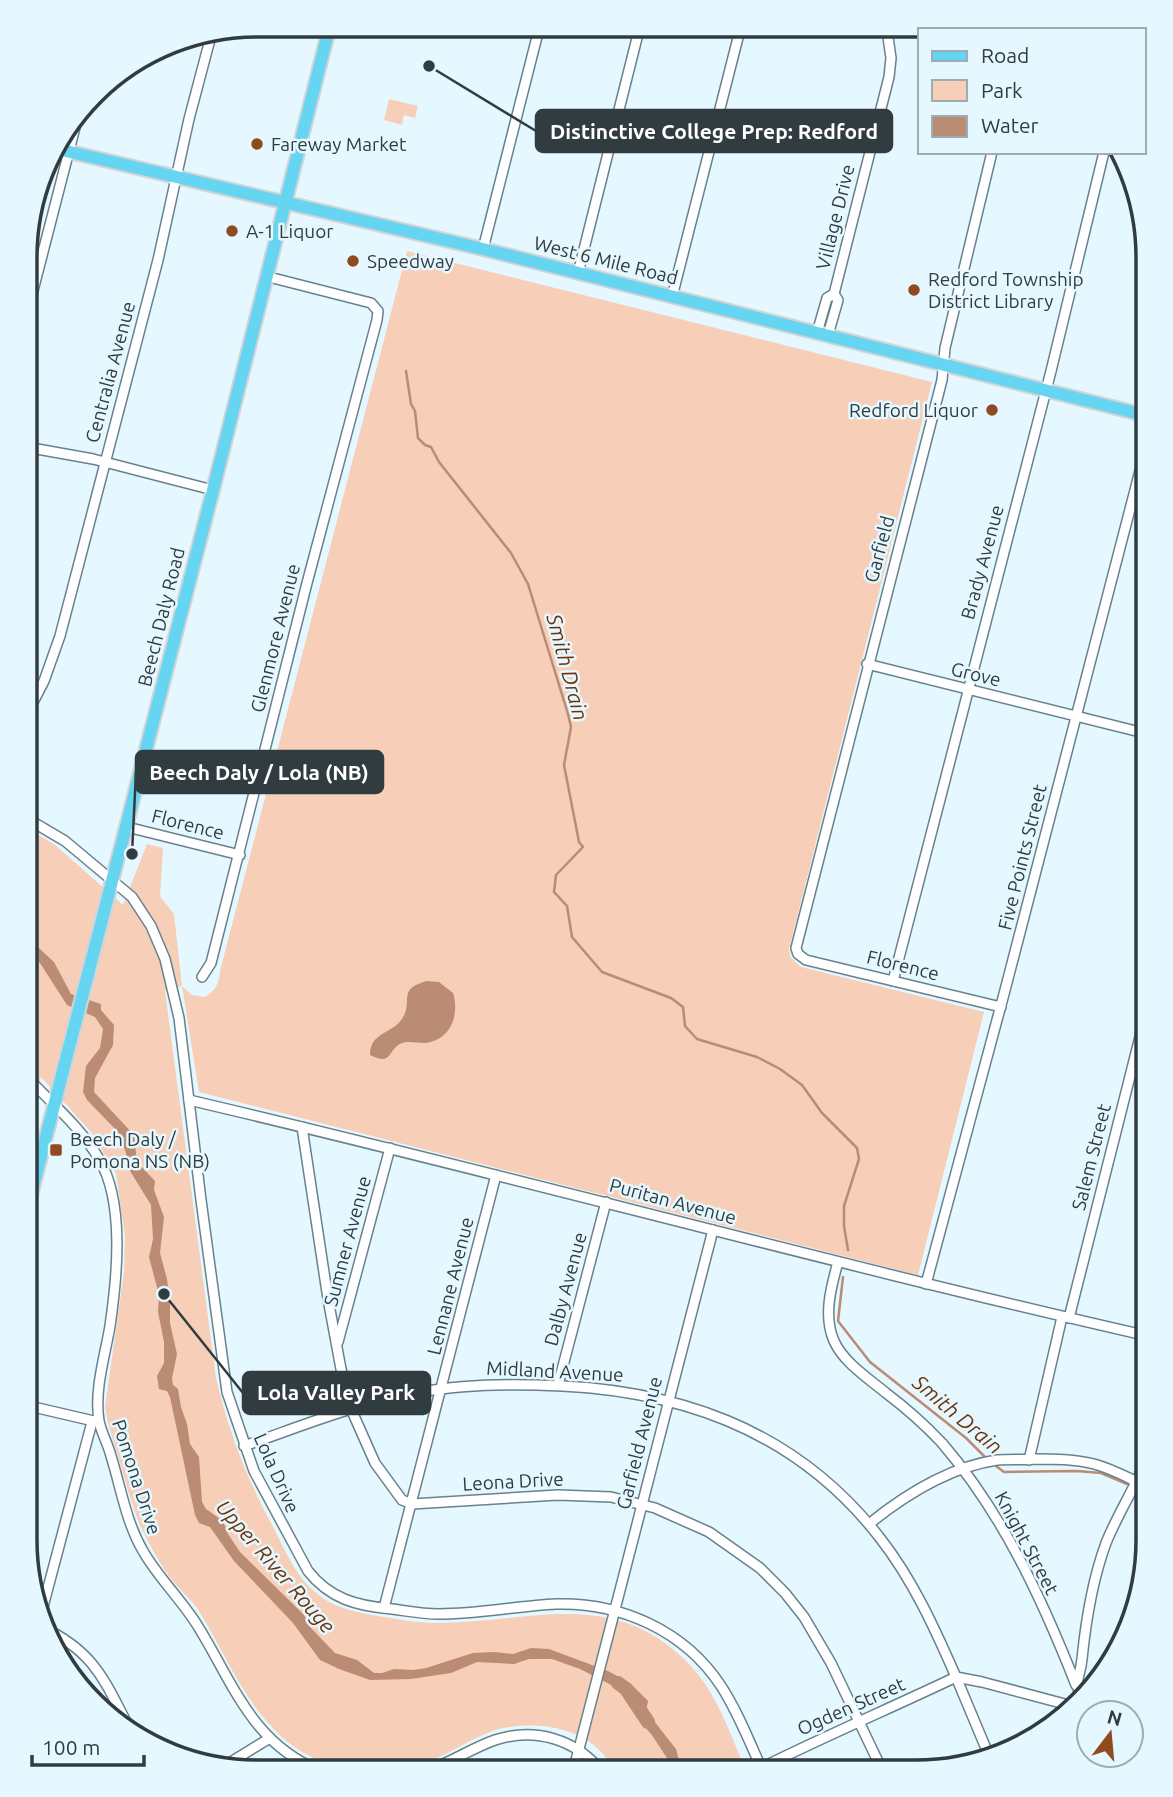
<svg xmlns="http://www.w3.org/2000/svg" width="1173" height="1797" font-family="Ubuntu,sans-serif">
	<rect width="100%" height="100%" fill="#e6f8ff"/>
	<g fill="#f7ceb8">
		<path d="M389,99L418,106L415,118L404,115L402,125L384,120Z"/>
		<path d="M407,251L932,382L789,949L791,958L801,967L984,1012L918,1275L199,1092L182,986L165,991L216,1378C228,1430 247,1479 272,1525C284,1548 295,1575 315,1592C333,1608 355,1612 378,1616C397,1619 417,1623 436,1623C527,1623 612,1586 687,1662C718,1693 729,1733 747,1772H616C610,1763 604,1754 596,1747C571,1724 521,1720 490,1732C466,1741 444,1758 418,1765C374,1778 318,1770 283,1738C244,1703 226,1655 199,1611C191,1599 180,1590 171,1579C163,1568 155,1555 149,1543C135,1519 128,1489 120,1463C115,1444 108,1427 105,1407L124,1272L125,1236L116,1174L91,1132L41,1077L25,1133L26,828L54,844L123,905L147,844L163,848L160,896L174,914L182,986L192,995L205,997C216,990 219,984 220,971Z"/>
	</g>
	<g fill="#ba8c73">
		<path d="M25,929L29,939L54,962L71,994L101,1004V1010L114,1025L113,1045L95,1078L94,1092L134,1135L137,1162L155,1181L154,1190L164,1217L160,1253L167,1279L170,1302V1323L177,1354L172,1378L173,1385L178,1389L181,1407L187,1424L190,1444L199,1457L202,1502L206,1509L223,1521L228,1534L240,1552L304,1615L311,1628L335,1653L357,1660L374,1673H382L394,1669L413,1670L426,1668L473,1653L494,1652L513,1654L531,1648L549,1649L608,1671L630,1683L648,1701L646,1711L676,1749L679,1760L689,1772H676L652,1735L640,1722L636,1701L625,1692L580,1669L552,1659H529L514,1664L477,1662L451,1673L411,1679L370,1680L339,1669L320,1660L293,1623L234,1561L210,1527L199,1523L195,1515L170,1397L167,1391L159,1389L157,1376L164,1363V1342L158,1312L159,1295L149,1257L153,1239L151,1205L127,1166L126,1153L118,1132L87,1100L83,1092L86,1066L100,1048L103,1029L95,1017L67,1005L40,963L25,951Z"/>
		<path d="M427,981L439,982L453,993C460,1016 450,1041 424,1043C418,1043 408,1041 402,1043C387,1049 393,1067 370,1055C370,1032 392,1034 402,1019C414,1001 396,989 427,981Z"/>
	</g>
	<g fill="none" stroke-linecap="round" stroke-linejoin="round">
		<g stroke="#ba8c73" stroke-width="2.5">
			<path d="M406,371L411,404L415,411L418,438L425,445L431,447L439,462L511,553L528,584L568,714L571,727L564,765L579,842L583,847L556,875L554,892L567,906L572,937L602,972L671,998L683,1007L685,1026L697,1039L757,1057L780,1069L802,1085L822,1113L857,1148L859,1159L844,1206V1226L848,1250"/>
			<path d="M843,1277L838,1321L870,1362L966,1438L987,1459"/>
			<path d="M992,1463L1004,1472L1077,1471L1101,1473L1127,1484"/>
			<path d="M1140,1490L1148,1494"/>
		</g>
		<path stroke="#ba8c73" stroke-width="14" d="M618,1683L626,1689L648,1722"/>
		<defs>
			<g id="minor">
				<path d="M838,26L849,28L863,26"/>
				<path d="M992,152L945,348L942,380L796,948L798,954L806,960L1001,1007"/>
				<path d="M483,249L540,25"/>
				<path d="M578,273L640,26"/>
				<path d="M834,294L889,77L891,58L887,30L884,26"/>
				<path d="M672,297L741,26"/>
				<path d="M26,318L79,112"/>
				<path d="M817,333L827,298L834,294L838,300L828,335"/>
				<path d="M26,447L93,459L213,490"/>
				<path d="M867,664L1148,734"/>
				<path d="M26,716L44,681L60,636L158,260L189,119L212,32"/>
				<path d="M26,818L65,841L132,897L151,926L165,959L179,1018L201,1200L227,1392L254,1471L308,1571C330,1599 357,1606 392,1609C407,1611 423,1614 439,1614C478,1614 517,1606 556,1604C621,1602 685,1631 721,1686C738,1712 750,1743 763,1772"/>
				<path d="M127,827L240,855"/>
				<path d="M202,977L211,963L307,583L377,320L378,311L371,303L265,276"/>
				<path d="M893,981L1051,371L1104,152"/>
				<path d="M25,1075C50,1102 81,1127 99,1159C125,1202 117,1278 110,1326C105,1356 94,1390 99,1421C101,1432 108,1444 111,1456C121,1488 126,1522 143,1551C159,1579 183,1601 199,1628C234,1685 252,1743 320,1771"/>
				<path d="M189,1100C509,1175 827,1263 1148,1336"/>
				<path d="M302,1127L328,1299L341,1369L351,1409L375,1463L402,1500L412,1504L558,1495L611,1497L655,1508L709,1532L760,1568L785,1593L804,1617L831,1663L883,1772"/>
				<path d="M838,1262C831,1287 823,1316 834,1341C844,1363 868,1378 886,1393C906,1408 925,1425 942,1443C1003,1514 1042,1599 1076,1685"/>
				<path d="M926,1284L1004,994L1148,440"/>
				<path d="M1069,1318L1148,1005"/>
				<path d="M338,1342L390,1148"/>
				<path d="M558,1385L606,1202"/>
				<path d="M25,1405L98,1422"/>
				<path d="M244,1446C302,1426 360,1402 421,1392C459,1385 497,1384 536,1385C673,1387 794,1427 880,1538C913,1580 935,1629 956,1677L982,1682L1076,1707"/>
				<path d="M1029,1460L1062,1317"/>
				<path d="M869,1524C906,1494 949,1467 997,1460C1010,1459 1022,1460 1035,1459C1055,1459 1074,1459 1094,1464C1113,1469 1130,1479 1148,1487"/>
				<path d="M384,1608L496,1175"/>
				<path d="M40,1618L92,1422"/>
				<path d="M42,1627C97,1653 105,1683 131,1731"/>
				<path d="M1082,1700C1073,1678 1080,1680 1082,1659C1086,1619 1092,1581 1106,1543C1118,1513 1136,1486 1148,1456"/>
				<path d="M221,1768L270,1738"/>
				<path d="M761,1768C825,1736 891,1708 956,1677L990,1758"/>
				<path d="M426,1771C450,1763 472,1748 495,1740C535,1727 576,1739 602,1772"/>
				<path d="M573,1772L713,1230"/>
			</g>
			<g id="major">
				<path d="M53,148L483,249L1148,416"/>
				<path d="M25,1218L213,490L330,25"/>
			</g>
		</defs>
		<use href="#minor" stroke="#67828c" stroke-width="12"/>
		<use href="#major" stroke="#d2d4d5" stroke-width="16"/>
		<use href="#minor" stroke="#fff" stroke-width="9"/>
		<use href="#major" stroke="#66d5f2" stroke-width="12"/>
	</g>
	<g fill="#8f4a20" stroke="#e6f8ff" stroke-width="2.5">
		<circle cx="257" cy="144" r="7"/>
		<circle cx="232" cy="231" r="7"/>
		<circle cx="353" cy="261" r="7"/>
		<circle cx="914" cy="290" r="7"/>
		<circle cx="992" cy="410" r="7"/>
		<rect x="49" y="1143" width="14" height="14" rx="3.5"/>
	</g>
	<g text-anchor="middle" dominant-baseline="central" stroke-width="5" stroke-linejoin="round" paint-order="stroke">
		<g font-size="19" fill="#313c41" stroke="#e6f8ff" text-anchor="start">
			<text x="271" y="144">Fareway Market</text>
			<text x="246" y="231">A-1 Liquor</text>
			<text x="367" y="261">Speedway</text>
			<text x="928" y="279">Redford Township<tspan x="928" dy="22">District Library</tspan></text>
			<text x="978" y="410" text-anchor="end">Redford Liquor</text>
			<text x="70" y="1139">Beech Daly /<tspan x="70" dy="22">Pomona NS (NB)</tspan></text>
		</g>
		<g font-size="19" fill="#313c41" stroke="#e6f8ff">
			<text transform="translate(835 217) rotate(-76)">Village Drive</text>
			<text transform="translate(606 260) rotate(14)">West 6 Mile Road</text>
			<text transform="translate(110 372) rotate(-75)">Centralia Avenue</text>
			<text transform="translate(879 549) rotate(-75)">Garfield</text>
			<text transform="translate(982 562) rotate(-75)">Brady Avenue</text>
			<text transform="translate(161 617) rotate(-76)">Beech Daly Road</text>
			<text transform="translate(275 638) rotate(-76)">Glenmore Avenue</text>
			<text transform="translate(976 674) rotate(14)">Grove</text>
			<text transform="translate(188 824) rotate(14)">Florence</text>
			<text transform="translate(1022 857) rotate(-76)">Five Points Street</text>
			<text transform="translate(903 965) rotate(14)">Florence</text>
			<text transform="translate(1091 1157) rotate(-76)">Salem Street</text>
			<text transform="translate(673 1201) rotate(15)">Puritan Avenue</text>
			<text transform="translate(347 1241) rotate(-75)">Sumner Avenue</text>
			<text transform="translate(450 1286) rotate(-76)">Lennane Avenue</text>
			<text transform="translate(565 1289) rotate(-75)">Dalby Avenue</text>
			<text transform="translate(555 1371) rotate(3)">Midland Avenue</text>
			<text transform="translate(639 1443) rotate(-76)">Garfield Avenue</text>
			<text transform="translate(277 1473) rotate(66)">Lola Drive</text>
			<text transform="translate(137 1477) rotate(72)">Pomona Drive</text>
			<text transform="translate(513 1481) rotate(-3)">Leona Drive</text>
			<text transform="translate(1027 1543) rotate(62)">Knight Street</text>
			<text transform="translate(851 1706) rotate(-24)">Ogden Street</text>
		</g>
		<g font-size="21" font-style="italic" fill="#6d3209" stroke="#e6f8ff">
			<text transform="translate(568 667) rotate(75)">Smith Drain</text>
			<text transform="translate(958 1414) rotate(40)">Smith Drain</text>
			<text transform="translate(276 1566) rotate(49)">Upper River Rouge</text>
		</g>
	</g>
	<path d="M0 0H1173V1797H0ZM257 37H916A220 220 0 0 1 1136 257V1540A220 220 0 0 1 916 1760H257A220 220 0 0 1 37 1540V257A220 220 0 0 1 257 37Z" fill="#e6f8ff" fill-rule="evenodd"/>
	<path fill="none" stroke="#313c41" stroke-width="3.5" d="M257 37H916A220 220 0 0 1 1136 257V1540A220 220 0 0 1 916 1760H257A220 220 0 0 1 37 1540V257A220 220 0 0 1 257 37Z"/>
	<path fill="none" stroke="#313c41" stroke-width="2.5" d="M429 66L536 131M132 854L136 772M164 1294L243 1393"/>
	<g fill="#313c41" stroke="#e6f8ff" stroke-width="2.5">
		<circle cx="429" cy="66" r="7"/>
		<circle cx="132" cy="854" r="7"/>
		<circle cx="164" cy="1294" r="7"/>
	</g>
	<g fill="#313c41" stroke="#313c41" stroke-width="2.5">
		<rect x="536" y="110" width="356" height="42" rx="7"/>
		<rect x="136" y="751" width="247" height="42" rx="7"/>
		<rect x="243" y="1372" width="187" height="42" rx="7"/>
	</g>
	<g font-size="21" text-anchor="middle" font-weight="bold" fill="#fff">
		<text x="714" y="139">Distinctive College Prep: Redford</text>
		<text x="259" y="780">Beech Daly / Lola (NB)</text>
		<text x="336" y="1400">Lola Valley Park</text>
	</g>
	<rect x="918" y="28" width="228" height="126" fill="#e6f8ff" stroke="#9eadb3" stroke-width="2"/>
	<rect x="932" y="51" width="35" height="10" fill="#66d5f2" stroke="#9eadb3" stroke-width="2"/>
	<text x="981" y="63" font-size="21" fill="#313c41">Road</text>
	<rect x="932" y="80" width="35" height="21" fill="#f7ceb8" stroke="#9eadb3" stroke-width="2"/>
	<text x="981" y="98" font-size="21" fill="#313c41">Park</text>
	<rect x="932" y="116" width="35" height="21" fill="#ba8c73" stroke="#9eadb3" stroke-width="2"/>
	<text x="981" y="133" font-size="21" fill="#313c41">Water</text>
	<g transform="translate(1110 1734) rotate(16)"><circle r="33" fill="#e6f8ff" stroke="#9eadb3" stroke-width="2"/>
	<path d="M0-5L12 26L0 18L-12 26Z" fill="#8f4a20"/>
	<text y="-10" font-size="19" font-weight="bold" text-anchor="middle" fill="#313c41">N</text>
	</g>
	<path d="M32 1755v10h112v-10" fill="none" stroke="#313c41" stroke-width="3.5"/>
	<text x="42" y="1755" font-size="21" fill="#313c41" stroke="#e6f8ff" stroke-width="5" paint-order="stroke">100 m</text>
</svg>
